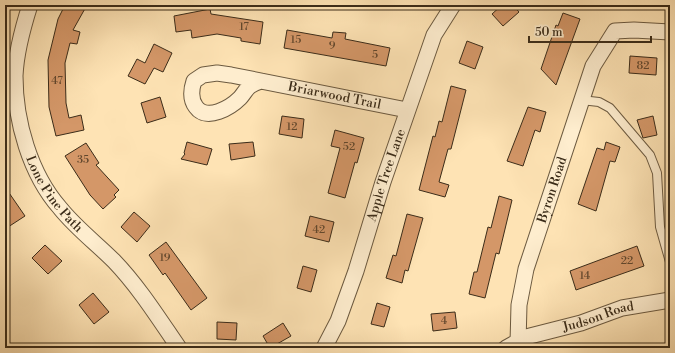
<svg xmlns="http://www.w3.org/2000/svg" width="675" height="353" font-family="'Libre Bodoni',serif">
	<rect width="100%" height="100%" fill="#fee3b4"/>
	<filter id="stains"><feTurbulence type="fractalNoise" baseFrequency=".005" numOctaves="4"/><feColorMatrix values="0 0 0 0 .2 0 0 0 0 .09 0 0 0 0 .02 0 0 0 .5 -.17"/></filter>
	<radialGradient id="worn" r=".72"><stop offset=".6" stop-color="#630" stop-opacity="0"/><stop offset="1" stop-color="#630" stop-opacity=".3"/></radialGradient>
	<g fill="#d49768" stroke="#3b2c19">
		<path d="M65,5H87L73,30L80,32L77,44L70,43L65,63L66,103L69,118L81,115L84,130L56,136L49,107L48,60L58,19Z"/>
		<path d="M502,5H513L519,12L503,26L492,14Z"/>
		<path d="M210,9L211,14L263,22L260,44L241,41V38L217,34L192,38L191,30L176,32L174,16Z"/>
		<path d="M563,13L580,19L556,85L541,69L556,25L558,26Z"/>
		<path d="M287,30L332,38L333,32L346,33L345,39L390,48L386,66L284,48Z"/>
		<path d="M467,41L483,47L475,69L459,63Z"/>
		<path d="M154,44L172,53L163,72L154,68L145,84L128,76L137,59L145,63Z"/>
		<path d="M630,56L657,58L656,75L629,73Z"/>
		<path d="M451,86L466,90L451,149H448L439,182L449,185L445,197L419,190L433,136L435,137L439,121L442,122Z"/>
		<path d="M160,97L166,117L147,123L141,103Z"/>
		<path d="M528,107L546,112L540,132L535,130L523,166L507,161Z"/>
		<path d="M282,116L304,119L302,138L279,134Z"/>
		<path d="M653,116L657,135L643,138L637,120Z"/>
		<path d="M335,130L364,138L357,163L355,162L345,198L328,193L340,148L331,146Z"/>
		<path d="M187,142L212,149L207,165L181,159L185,154L184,153Z"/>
		<path d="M253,142L255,156L231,160L229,144Z"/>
		<path d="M606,142L620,147L615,162L610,161L596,211L578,204L597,148L604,150Z"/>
		<path d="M86,143L99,163L96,165L119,190L114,195L116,197L103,209L90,195L65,156Z"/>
		<path d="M5,187L25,216L5,229Z"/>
		<path d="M499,196L512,200L499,254L496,253L485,298L469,294L474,272H477L488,227L491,228Z"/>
		<path d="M134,212L150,226L137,242L121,227Z"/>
		<path d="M407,214L423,218L408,271L405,270L402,283L386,278L393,255L396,256Z"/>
		<path d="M310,216L334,222L329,242L305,236Z"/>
		<path d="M166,242L207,298L191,310L165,273L163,275L149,255Z"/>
		<path d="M45,245L62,261L48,274L32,258Z"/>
		<path d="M637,246L644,266L576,290L570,271Z"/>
		<path d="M303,266L317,270L311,292L297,288Z"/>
		<path d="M93,293L109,312L94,324L79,305Z"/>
		<path d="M377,303L390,307L384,327L371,324Z"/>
		<path d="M455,312L457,328L433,331L431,314Z"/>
		<path d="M217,322L237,323L236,340L217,339Z"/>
		<path d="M283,323L291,336L270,348L263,336Z"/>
	</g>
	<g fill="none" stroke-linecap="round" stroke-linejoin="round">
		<defs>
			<path id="service" d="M581,100L599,102L610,108L650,155L657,173L660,227L670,262"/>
			<g id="minor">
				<path id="s1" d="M30,5C23,27 16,53 15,76C15,121 30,174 60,208C76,228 96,243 114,261C139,287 159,319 179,348"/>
				<path id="s2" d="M261,81C258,82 253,84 250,86C246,89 243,95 240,98C231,107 207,122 196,107C190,99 191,90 194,81L203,75L217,73L231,75L407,110"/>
				<path id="s3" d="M518,343L519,305L526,269L593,66L615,31L634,30L670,32"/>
				<path id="s4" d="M324,348L338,321L356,271L383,182L434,35L453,5"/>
				<path id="s5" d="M506,348L526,337L581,323L622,308L670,300"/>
			</g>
		</defs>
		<use href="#service" stroke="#6c5a40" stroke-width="10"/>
		<use href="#minor" stroke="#6c5a40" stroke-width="17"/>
		<use href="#service" stroke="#feedce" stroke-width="8"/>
		<use href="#minor" stroke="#feedce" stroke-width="15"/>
	</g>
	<g text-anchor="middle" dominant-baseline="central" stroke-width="4" stroke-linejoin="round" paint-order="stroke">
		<g font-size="11" fill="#61472d">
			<text x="244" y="27">17</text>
			<text x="296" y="40">15</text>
			<text x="332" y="46">9</text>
			<text x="375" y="55">5</text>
			<text x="643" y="66">82</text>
			<text x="57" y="81">47</text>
			<text x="292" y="127">12</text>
			<text x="349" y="147">52</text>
			<text x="83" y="160">35</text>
			<text x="319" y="230">42</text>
			<text x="165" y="258">19</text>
			<text x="627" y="261">22</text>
			<text x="585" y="276">14</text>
			<text x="444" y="321">4</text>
		</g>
		<g font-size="13" fill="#3b2c19" stroke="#feedce">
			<text stroke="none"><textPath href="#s2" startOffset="250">Briarwood Trail</textPath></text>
			<text stroke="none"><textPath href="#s4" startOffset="184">Apple Tree Lane</textPath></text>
			<text stroke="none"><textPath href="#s3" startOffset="158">Byron Road</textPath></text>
			<text stroke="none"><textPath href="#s1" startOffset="200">Lone Pine Path</textPath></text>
			<text stroke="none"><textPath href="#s5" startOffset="98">Judson Road</textPath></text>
		</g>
	</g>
	<rect width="675" height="353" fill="none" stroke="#fee3b4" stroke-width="20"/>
	<rect x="6" y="6" width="663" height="341" fill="none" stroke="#3b2c19" stroke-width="2"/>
	<rect x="10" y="10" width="655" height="333" fill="none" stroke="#3b2c19"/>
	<path d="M529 36v6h122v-6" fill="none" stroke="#3b2c19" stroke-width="2"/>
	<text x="535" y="36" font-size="12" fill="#3b2c19" stroke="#feedce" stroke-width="3" paint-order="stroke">50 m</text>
	<rect width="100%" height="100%" filter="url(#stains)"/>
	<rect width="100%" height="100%" fill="url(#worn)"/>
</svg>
